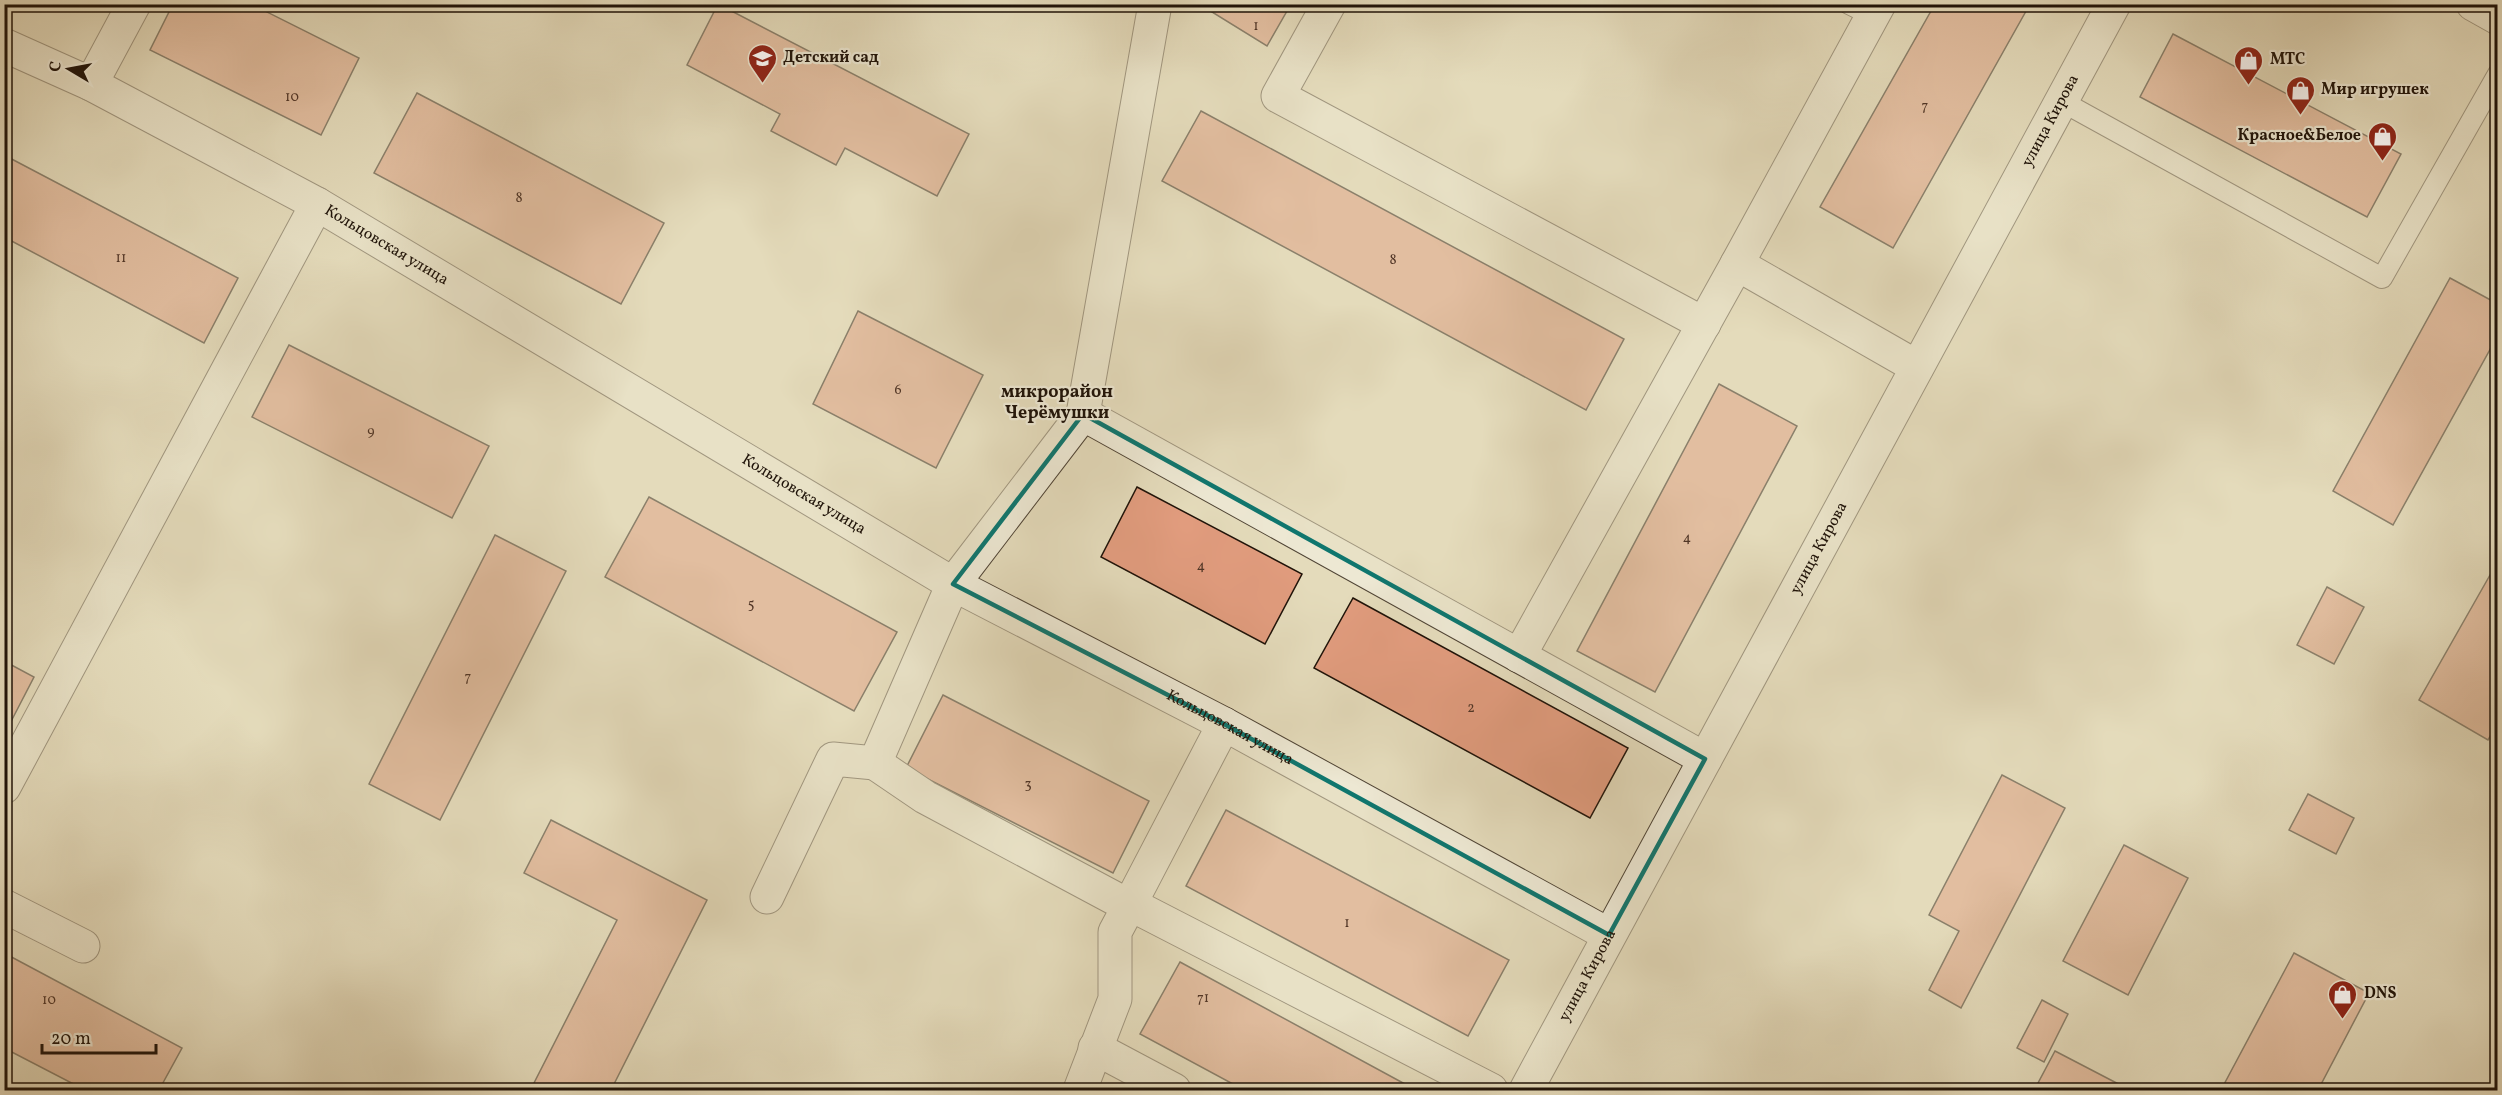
<svg xmlns="http://www.w3.org/2000/svg" width="2502" height="1095" font-family="Vollkorn,serif">
	<rect width="100%" height="100%" fill="#e4dbbb"/>
	<filter id="stains"><feTurbulence type="fractalNoise" baseFrequency=".00333" numOctaves="4"/><feColorMatrix values="0 0 0 0 .2 0 0 0 0 .09 0 0 0 0 .02 0 0 0 .5 -.17"/></filter>
	<radialGradient id="worn" r=".72"><stop offset=".6" stop-color="#630" stop-opacity="0"/><stop offset="1" stop-color="#630" stop-opacity=".3"/></radialGradient>
	<g fill="#e19c7e" stroke="#1f1309" stroke-width="1.5">
		<path d="M173,4H251L359,58L321,135L150,50Z"/>
		<path d="M718,4L969,134L937,196L845,148L836,165L771,131L780,114L687,65Z"/>
		<path d="M1199,4H1291L1267,46Z"/>
		<path d="M1935,4H2030L1893,248L1820,207Z"/>
		<path d="M2173,34L2401,154L2367,217L2140,97Z"/>
		<path d="M417,93L664,223L621,304L374,173Z"/>
		<path d="M1201,111L1624,339L1586,410L1162,181Z"/>
		<path d="M4,155L238,278L204,343L4,237Z"/>
		<path d="M2450,278L2498,304V335L2393,525L2333,491Z"/>
		<path d="M858,311L983,375L936,468L813,404Z"/>
		<path d="M289,345L489,446L452,518L252,417Z"/>
		<path d="M1719,384L1797,426L1655,692L1577,651Z"/>
		<path d="M1137,487L1302,574L1265,644L1101,557Z"/>
		<path d="M649,497L897,632L854,711L605,577Z"/>
		<path d="M495,535L566,571L440,820L369,784Z"/>
		<path d="M2498,561V723L2488,740L2419,700Z"/>
		<path d="M2327,587L2364,607L2334,664L2297,645Z"/>
		<path d="M1353,598L1628,748L1590,818L1314,668Z"/>
		<path d="M4,661L34,677L4,735Z"/>
		<path d="M943,695L1149,801L1113,873L906,768Z"/>
		<path d="M2002,775L2065,808L1961,1008L1929,990L1959,931L1929,915Z"/>
		<path d="M2308,794L2354,818L2336,854L2289,830Z"/>
		<path d="M1226,810L1509,960L1468,1036L1186,886Z"/>
		<path d="M551,820L707,900L611,1090H543L533,1085L617,920L524,873Z"/>
		<path d="M2124,845L2188,878L2128,995L2063,961Z"/>
		<path d="M4,953L182,1048L159,1090H85L4,1048Z"/>
		<path d="M2294,953L2369,993L2318,1090H2221Z"/>
		<path d="M1180,962L1416,1090H1244L1140,1034Z"/>
		<path d="M2042,1000L2068,1014L2044,1062L2017,1048Z"/>
		<path d="M2055,1051L2130,1090H2048L2037,1085Z"/>
	</g>
	<g fill="none" stroke-linecap="round" stroke-linejoin="round">
		<defs>
			<g id="service">
				<path d="M1849,4L1873,16"/>
				<path d="M2061,101L2382,278L2498,74"/>
			</g>
			<g id="minor">
				<path d="M1329,4L1278,96L1704,324"/>
				<path d="M1879,4L1737,264L1917,367"/>
				<path d="M2473,4L2498,18"/>
				<path id="s1" d="M4,45L91,84L317,204L953,584L1224,724L1609,935"/>
				<path d="M91,84L134,4"/>
				<path d="M1083,414L1155,4"/>
				<path d="M1519,656L1737,264"/>
				<path d="M875,763L925,797L1129,906L1224,724"/>
				<path d="M4,787L317,204"/>
				<path d="M767,897L833,759L875,763L953,584L1083,414L1705,759"/>
				<path d="M1130,904L1491,1090"/>
				<path d="M4,906L83,946"/>
				<path d="M1095,1048L1174,1090"/>
				<path d="M1080,1090L1115,999V932L1129,906"/>
				<path id="s2" d="M1526,1090L2114,4"/>
			</g>
		</defs>
		<use href="#service" stroke="#504536" stroke-width="22"/>
		<use href="#minor" stroke="#504536" stroke-width="35"/>
		<use href="#service" stroke="#ede8d3" stroke-width="20"/>
		<use href="#minor" stroke="#ede8d3" stroke-width="33"/>
	</g>
	<path d="M0 0H2502V1095H0ZM1083,414L1705,759L1609,935L1224,724L953,584Z" fill="#e4dbbb" fill-opacity=".55" fill-rule="evenodd"/>
	<path fill="none" stroke="#0f766e" stroke-width="4.5" stroke-linejoin="round" d="M1083,414L1705,759L1609,935L1224,724L953,584Z"/>
	<defs>
		<symbol id="school-pin" viewBox="-11 -11 22 30"><path d="M0 17L-7.5 6A9.5 9.5 0 1 1 7.5 6Z" fill="#8f2418" stroke="#ede8d3"/><path d="M0-5L7-2L0 1L-7-2ZM-4 1L0 2.5L4 1V4Q0 6-4 4Z" fill="#fff"/></symbol>
		<symbol id="shop-pin" viewBox="-11 -11 22 30"><path d="M0 17L-7.5 6A9.5 9.5 0 1 1 7.5 6Z" fill="#8f2418" stroke="#ede8d3"/><path d="M-5-2.5h2.3a2.7 3.5 0 0 1 5.4 0H5L5.5 6h-11ZM-1.5-2.5h3a1.5 2.3 0 0 0-3 0Z" fill="#fff"/></symbol>
	</defs>
	<g fill-rule="evenodd">
		<use href="#school-pin" x="746" y="42" width="33" height="45"/>
		<use href="#shop-pin" x="2232" y="44" width="33" height="45"/>
		<use href="#shop-pin" x="2284" y="74" width="33" height="45"/>
		<use href="#shop-pin" x="2366" y="120" width="33" height="45"/>
		<use href="#shop-pin" x="2326" y="978" width="33" height="45"/>
	</g>
	<g text-anchor="middle" dominant-baseline="central" stroke-width="4.5" stroke-linejoin="round" paint-order="stroke">
		<g font-size="14" fill="#503526">
			<text x="1256" y="26">1</text>
			<text x="292" y="97">10</text>
			<text x="1925" y="106">7</text>
			<text x="519" y="198">8</text>
			<text x="121" y="258">11</text>
			<text x="1393" y="260">8</text>
			<text x="898" y="390">6</text>
			<text x="371" y="431">9</text>
			<text x="1687" y="538">4</text>
			<text x="1201" y="566">4</text>
			<text x="751" y="604">5</text>
			<text x="468" y="677">7</text>
			<text x="1471" y="708">2</text>
			<text x="1028" y="784">3</text>
			<text x="1347" y="923">1</text>
			<text x="1203" y="998">71</text>
			<text x="49" y="1000">10</text>
		</g>
		<g font-size="16" font-weight="bold" fill="#1f1309" stroke="#ede8d3" text-anchor="start">
			<text x="783" y="58">Детский сад</text>
			<text x="2270" y="60">МТС</text>
			<text x="2321" y="90">Мир игрушек</text>
			<text x="2361" y="136" text-anchor="end">Красное&amp;Белое</text>
			<text x="2364" y="994">DNS</text>
		</g>
		<g font-size="16" fill="#1f1309" stroke="#ede8d3">
			<text stroke="none"><textPath href="#s2" startOffset="1102">улица Кирова</textPath></text>
			<text stroke="none"><textPath href="#s1" startOffset="432">Кольцовская улица</textPath></text>
			<text stroke="none"><textPath href="#s1" startOffset="918">Кольцовская улица</textPath></text>
			<text stroke="none"><textPath href="#s2" startOffset="616">улица Кирова</textPath></text>
			<text stroke="none"><textPath href="#s1" startOffset="1404">Кольцовская улица</textPath></text>
			<text stroke="none"><textPath href="#s2" startOffset="130">улица Кирова</textPath></text>
		</g>
		<g font-size="18" font-weight="bold" fill="#1f1309" stroke="#ede8d3">
			<text x="1057" y="392">микрорайон<tspan x="1057" dy="21">Черёмушки</tspan></text>
		</g>
	</g>
	<rect width="2502" height="1095" fill="none" stroke="#e4dbbb" stroke-width="24"/>
	<rect x="6" y="6" width="2490" height="1083" fill="none" stroke="#1f1309" stroke-width="3"/>
	<rect x="12" y="12" width="2478" height="1071" fill="none" stroke="#1f1309" stroke-width="1.5"/>
	<g transform="translate(69 69) rotate(280)" stroke="#ede8d3" stroke-width="4.5" paint-order="stroke">
	<path d="M0-4.5L10 22L0 15L-10 22Z" fill="#1f1309"/>
	<text y="-9" font-size="16" font-weight="bold" text-anchor="middle" fill="#1f1309">С</text>
	</g>
	<path d="M42 1044v9h114v-9" fill="none" stroke="#1f1309" stroke-width="3"/>
	<text x="51" y="1044" font-size="18" fill="#1f1309" stroke="#ede8d3" stroke-width="4.5" paint-order="stroke">20 m</text>
	<rect width="100%" height="100%" filter="url(#stains)"/>
	<rect width="100%" height="100%" fill="url(#worn)"/>
</svg>
